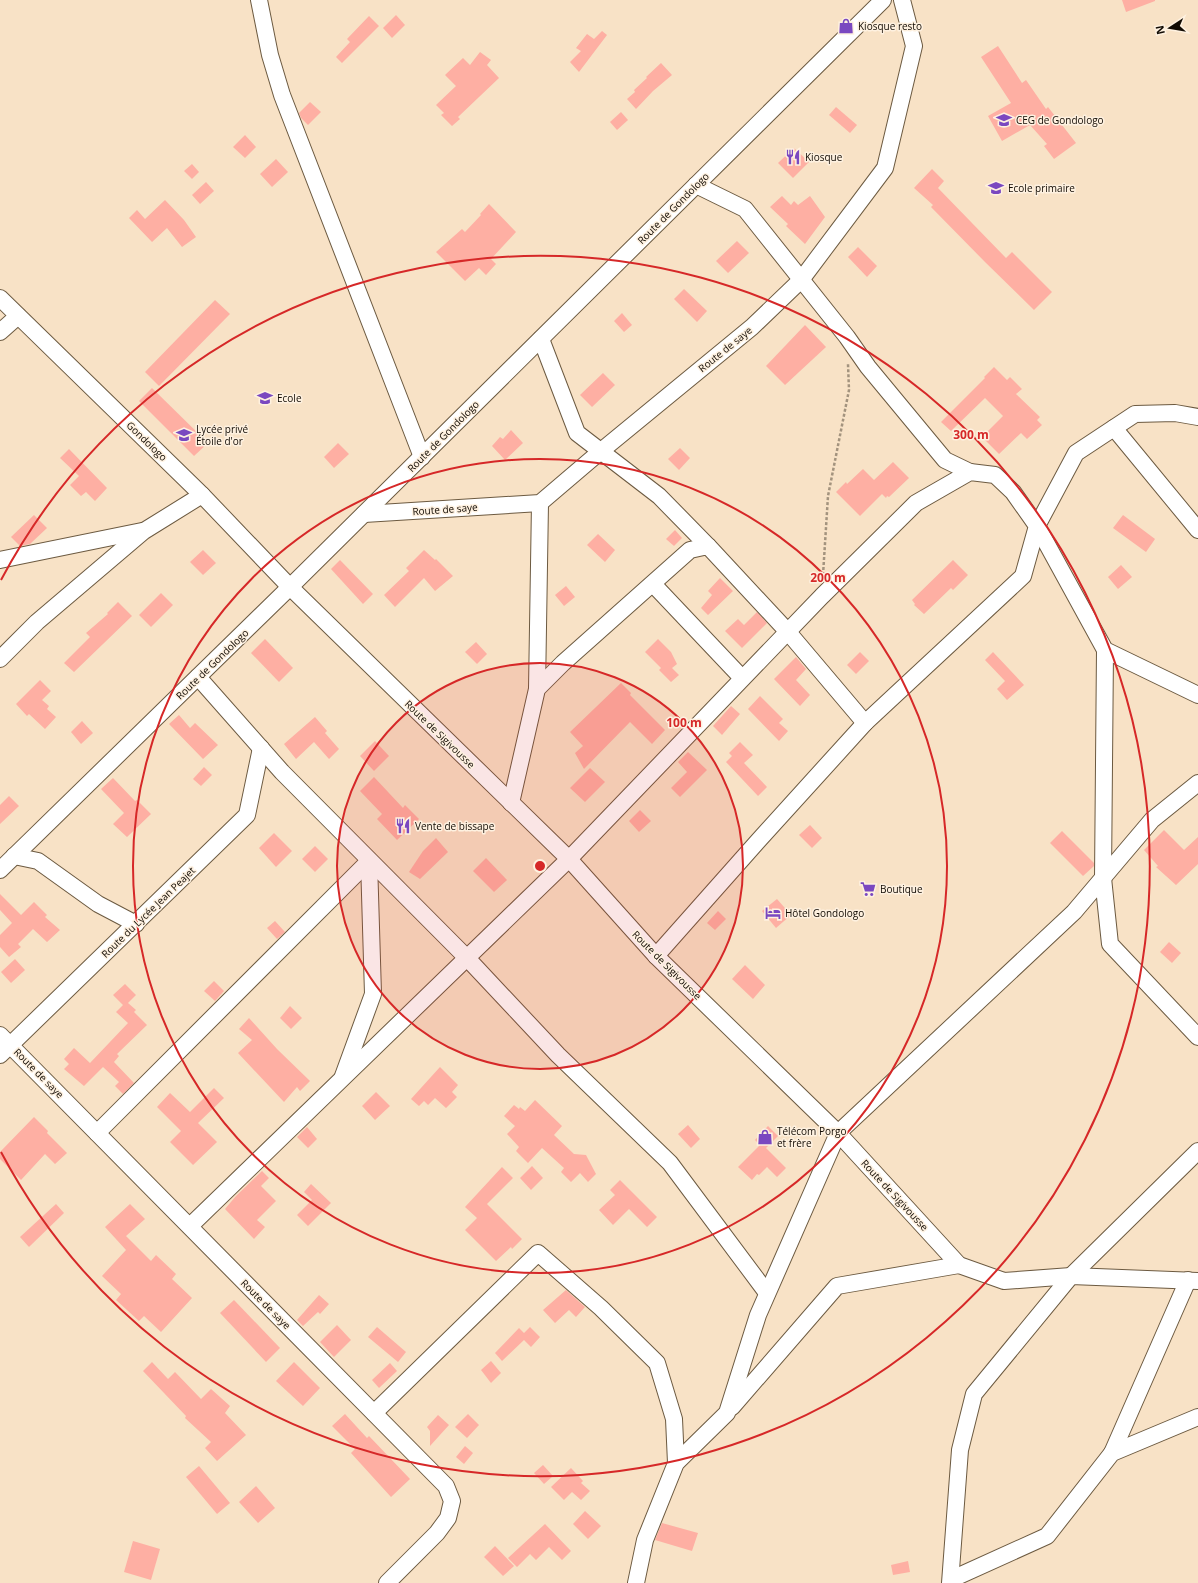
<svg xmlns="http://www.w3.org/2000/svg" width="1198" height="1583" font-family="'Open Sans',sans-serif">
	<rect width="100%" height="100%" fill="#f8e2c6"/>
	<g fill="#feafa3">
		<path d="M1122,0H1155V1L1126,12Z"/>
		<path d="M396,15L405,25L392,38L383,28Z"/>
		<path d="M369,16L379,26L342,63L336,57L350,42L347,39Z"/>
		<path d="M602,31L607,35L579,72L570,62L581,51L576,48L587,34L594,39Z"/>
		<path d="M998,46L1022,83L1026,80L1046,109L1048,107L1076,143L1054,159L1044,146L1047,144L1030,125L1002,141L988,116L1011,103L981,57Z"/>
		<path d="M480,52L491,60L487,65L499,78L458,117L460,119L452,126L441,115L444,113L436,105L456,86L445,75L463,58L470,65Z"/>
		<path d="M661,63L672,75L653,91L636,109L627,99L635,92L634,90L647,78L646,77Z"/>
		<path d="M310,102L321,112L308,125L301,118L299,113Z"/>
		<path d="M836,107L857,125L850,133L829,115Z"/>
		<path d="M621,112L628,120L617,130L610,122Z"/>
		<path d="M245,135L256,147L245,158L233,147Z"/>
		<path d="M794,148L809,162L793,178L778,163Z"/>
		<path d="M276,159L288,172L272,187L260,174Z"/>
		<path d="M192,164L199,172L192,179L184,171Z"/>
		<path d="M932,169L944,181L938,188L1006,258L1012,252L1052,292L1034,310L985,262L931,207L933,205L914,188Z"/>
		<path d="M206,182L214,191L200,204L192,195Z"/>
		<path d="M782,196L791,205L794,201L798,205L810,196L825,217L805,244L786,226L788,224L770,207Z"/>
		<path d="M165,200L184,220L196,237L182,247L167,228L152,242L129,218L137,210L145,219Z"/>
		<path d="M489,204L516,232L491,259L496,264L486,275L479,268L465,281L436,252L462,229L465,232L481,215L480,214Z"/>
		<path d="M737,241L749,253L728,273L716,261Z"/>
		<path d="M858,247L877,266L867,277L848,257Z"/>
		<path d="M684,289L707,311L697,322L674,299Z"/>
		<path d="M215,300L230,314L159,386L145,372Z"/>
		<path d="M622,313L632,325L624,332L614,321Z"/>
		<path d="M805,325L826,347L785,385L766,366Z"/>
		<path d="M994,367L1007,380L1010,377L1022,389L1016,394L1040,417L1037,420L1042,425L1027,439L1021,433L999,454L982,437L1003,416L985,398L951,431L941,422L985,378L984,377Z"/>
		<path d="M603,373L615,385L592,407L580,395Z"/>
		<path d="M152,388L208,443L194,456L139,401Z"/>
		<path d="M511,430L523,443L505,460L492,446L500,437L503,439Z"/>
		<path d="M338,443L349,454L334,468L324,457Z"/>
		<path d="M680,448L690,458L679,470L668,459Z"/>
		<path d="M69,449L107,488L95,501L86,492L81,496L70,485L79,476L60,458Z"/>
		<path d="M893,462L909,478L889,497L887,496L886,498L882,494L860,516L836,492L846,482L847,484L863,469L874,480Z"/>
		<path d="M34,515L47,528L30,544L20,546L11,537Z"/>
		<path d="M1123,515L1155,539L1146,552L1113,528Z"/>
		<path d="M675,530L682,538L674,546L666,539Z"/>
		<path d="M598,534L615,550L605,562L587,545Z"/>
		<path d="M203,550L216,563L203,575L190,562Z"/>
		<path d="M424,550L435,560L436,559L453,576L435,591L424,578L395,607L384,595L409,571L406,568Z"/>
		<path d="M340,560L373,594L363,604L331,569Z"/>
		<path d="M953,560L968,575L953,590L951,588L924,614L914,605L915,604L912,600Z"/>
		<path d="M1121,565L1132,577L1118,589L1108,577Z"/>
		<path d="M720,578L733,591L708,615L701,608L712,595L708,591Z"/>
		<path d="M566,586L575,597L564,606L555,595Z"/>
		<path d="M161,593L173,605L151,627L139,615Z"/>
		<path d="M118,602L132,616L74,672L64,663L90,637L86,633L108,614L107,613Z"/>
		<path d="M757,612L767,623L742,648L725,631L738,619L744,625Z"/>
		<path d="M265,639L293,668L279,682L251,653Z"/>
		<path d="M658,639L671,652L677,664L672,668L679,675L671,682L659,670L661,668L645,652Z"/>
		<path d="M476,642L487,654L477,664L465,652Z"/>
		<path d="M860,652L869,661L856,674L847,665Z"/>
		<path d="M993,652L1024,685L1007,700L997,689L1005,681L985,660Z"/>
		<path d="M796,657L806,669L796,680L810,695L800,706L774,679Z"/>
		<path d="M40,680L51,691L42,700L49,706L47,709L56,717L45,729L29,714L27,716L16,704Z"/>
		<path d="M621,683L631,693L630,695L665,730L652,744L630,722L584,769L575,753L583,746L570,732Z"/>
		<path d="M760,696L783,719L779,723L788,731L779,741L748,709Z"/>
		<path d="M731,706L740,714L722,735L713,726Z"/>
		<path d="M179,715L190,728L195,723L218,745L203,759L169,724Z"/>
		<path d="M315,717L327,731L325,733L339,749L329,759L314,742L296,759L284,744Z"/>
		<path d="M82,721L93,733L81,744L71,732Z"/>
		<path d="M375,741L389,756L374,771L360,756Z"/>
		<path d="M740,742L753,755L744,763L767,787L758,796L726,762L732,756L729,753Z"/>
		<path d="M688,752L707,770L680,797L671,788L687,772L678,762Z"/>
		<path d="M204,767L212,775L201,786L193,779Z"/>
		<path d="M590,768L605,782L585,802L570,788Z"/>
		<path d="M374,777L403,808L405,805L419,819L397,840L377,819L382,814L360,791Z"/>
		<path d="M113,778L135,801L137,800L151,814L127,837L113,824L124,813L101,789Z"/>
		<path d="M9,796L19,806L0,824V805Z"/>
		<path d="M640,810L651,821L639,832L629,821Z"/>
		<path d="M810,825L822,838L812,848L799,835Z"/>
		<path d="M1164,830L1184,850L1198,837V864L1176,885L1156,867L1158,866L1144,850Z"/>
		<path d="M1062,831L1094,863V866L1083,876L1050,843Z"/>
		<path d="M274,833L292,851L276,867L259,848Z"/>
		<path d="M436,838L448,852L420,879L409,872L423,851Z"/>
		<path d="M315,846L328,859L315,872L302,859Z"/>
		<path d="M486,858L507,880L494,892L473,871Z"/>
		<path d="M0,894L21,915L34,902L47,915L45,917L60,930L47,942L33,929L18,944L21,947L9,957L0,947V935L12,923L0,910Z"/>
		<path d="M777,899L791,915L776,928L762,911Z"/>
		<path d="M718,911L726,919L715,930L707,923Z"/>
		<path d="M275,921L285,932L277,939L267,928Z"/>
		<path d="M1169,942L1181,953L1172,963L1160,952Z"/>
		<path d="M15,959L25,970L11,983L1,972Z"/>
		<path d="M745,965L765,985L753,999L732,979Z"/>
		<path d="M214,981L224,991L215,1001L204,991Z"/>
		<path d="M125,984L136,995L128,1003L136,1010L134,1012L147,1025L117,1054L119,1056L114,1062L134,1083L123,1094L115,1086L119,1082L103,1067L84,1086L64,1069L69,1064L64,1059L74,1048L90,1063L128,1023L116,1012L123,1005L113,995Z"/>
		<path d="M290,1006L302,1018L291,1029L280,1018Z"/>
		<path d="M249,1018L277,1049L310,1081L300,1091L297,1087L284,1102L238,1053L252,1040L239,1029Z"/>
		<path d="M440,1067L458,1085L452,1092L457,1097L446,1108L435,1098L428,1105L424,1101L419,1106L411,1099Z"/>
		<path d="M214,1088L224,1098L198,1123L217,1142L193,1165L170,1142L181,1131L157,1107L170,1093L190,1112Z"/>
		<path d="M376,1092L390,1106L375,1120L362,1106Z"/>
		<path d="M535,1100L562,1126L554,1135L574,1154L586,1155L596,1174L588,1182L580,1173L571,1182L561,1172L564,1168L542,1148L528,1163L516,1151L519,1147L507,1134L515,1126L504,1116L514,1105L519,1109L520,1107L525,1111Z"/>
		<path d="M34,1117L48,1131L47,1133L67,1153L55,1164L45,1154L21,1180L0,1159V1152Z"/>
		<path d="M688,1125L700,1139L691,1148L678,1134Z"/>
		<path d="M768,1126L778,1136L766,1148L786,1168L777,1177L767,1167L759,1175L757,1174L752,1180L738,1167L760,1145L755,1140Z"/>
		<path d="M307,1127L317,1139L308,1148L297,1137Z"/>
		<path d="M532,1166L543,1178L531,1190L520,1178Z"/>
		<path d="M502,1167L513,1178L487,1204L522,1239L512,1249L511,1247L496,1261L465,1230L477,1218L465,1207Z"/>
		<path d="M262,1171L269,1178L261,1186L276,1201L257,1220L265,1227L254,1239L225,1209L236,1196Z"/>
		<path d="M620,1180L657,1217L647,1227L629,1209L613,1225L599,1210L615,1195L610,1190Z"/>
		<path d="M311,1184L331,1203L308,1226L297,1215L312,1200L304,1192Z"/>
		<path d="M56,1204L64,1213L29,1247L20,1237Z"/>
		<path d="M130,1204L145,1219L126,1236L151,1261L156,1255L176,1274L172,1279L192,1298L161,1332L144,1316L139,1321L116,1300L121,1294L102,1276L126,1250L105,1227Z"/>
		<path d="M566,1290L585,1307L576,1317L569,1310L555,1323L543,1310Z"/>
		<path d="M319,1295L329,1304L320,1314L318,1312L303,1326L297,1320Z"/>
		<path d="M234,1300L280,1348L266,1362L220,1313Z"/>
		<path d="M337,1325L351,1340L334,1357L320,1342Z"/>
		<path d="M377,1327L406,1352L398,1362L368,1337Z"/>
		<path d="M530,1327L540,1337L531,1347L524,1340L502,1361L495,1353L519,1328L524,1333Z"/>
		<path d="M491,1361L501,1373L491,1383L481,1370Z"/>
		<path d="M152,1362L168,1379L175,1372L201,1399L211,1389L230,1406L225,1413L246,1435L217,1461L205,1448L211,1442L185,1418L186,1416L143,1371Z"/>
		<path d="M294,1362L320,1388L303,1406L276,1381Z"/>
		<path d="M390,1363L397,1371L379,1388L372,1380Z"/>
		<path d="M345,1414L367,1438L369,1436L410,1479L391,1497L351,1453L355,1449L332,1426Z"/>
		<path d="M468,1414L479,1425L467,1438L455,1427Z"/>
		<path d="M438,1415L449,1425L430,1446V1431L427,1427Z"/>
		<path d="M465,1446L473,1453L464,1464L456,1457Z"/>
		<path d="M543,1465L553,1476L544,1484L534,1473Z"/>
		<path d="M199,1466L230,1503L217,1514L186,1477Z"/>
		<path d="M571,1468L583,1481L581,1483L590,1491L581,1500L572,1492L564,1500L551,1487Z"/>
		<path d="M256,1486L275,1508L258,1523L239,1502Z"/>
		<path d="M585,1511L601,1526L588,1539L573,1524Z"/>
		<path d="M662,1523L698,1533L692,1551L655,1540Z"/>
		<path d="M545,1524L571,1551L562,1560L549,1547L536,1560L530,1554L517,1567L508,1558Z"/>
		<path d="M133,1541L160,1549L151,1580L124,1572Z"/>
		<path d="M495,1546L514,1566L503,1576L484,1557Z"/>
		<path d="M908,1561L910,1572L893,1575L891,1565Z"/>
	</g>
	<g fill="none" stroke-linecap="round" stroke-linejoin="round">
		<defs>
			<g id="minor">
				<path d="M259,0L270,55L282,95L422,457"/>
				<path d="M696,185L745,209L847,337L868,367L945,460L970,472"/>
				<path d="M0,298L202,495L290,587L569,859L656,956L838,1133L959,1265L1004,1281L1071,1276L1198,1281"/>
				<path d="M0,332L18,316"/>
				<path d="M541,339L577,433L659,496L708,546"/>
				<path d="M1198,417L1175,413L1135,414L1076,453L1037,526L1105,650L1198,695"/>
				<path d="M1114,428L1198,530"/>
				<path d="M364,514L540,503L601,451L752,327L801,280L885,168L914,46L902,0"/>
				<path d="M0,560L142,531"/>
				<path d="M653,584L742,678"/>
				<path d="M1105,650L1103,878L1110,944L1198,1037"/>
				<path d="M0,659L37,622L144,531L202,495"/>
				<path d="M198,677L282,772L467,958L558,1055L670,1163L767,1293"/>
				<path d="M537,689L540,503"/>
				<path d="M511,803L537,689L563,663L690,550L708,546L788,632L865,723"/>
				<path d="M14,856L38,861L98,904L136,924"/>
				<path d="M0,870L290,587L883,0"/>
				<path d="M0,1035L446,1486L452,1501L448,1518L437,1533L387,1583"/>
				<path d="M0,1055L247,815L261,748"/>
				<path d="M343,1076L373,994L369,861"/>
				<path d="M97,1133L369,861"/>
				<path d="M190,1226L569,859L822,596L916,503L970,472L995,475L1013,492L1037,526L1023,576L865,723L758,841L656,956"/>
				<path d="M732,1407L837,1286L959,1265"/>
				<path d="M374,1413L538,1253L601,1308L657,1363L674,1419L676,1463"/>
				<path d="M1112,1453L1188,1280"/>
				<path d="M952,1579L1047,1536L1112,1453L1198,1417"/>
				<path d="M636,1583L645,1540L676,1463L727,1413L758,1315L838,1133L1074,912L1152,820L1198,783"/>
				<path d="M950,1583L960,1450L974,1394L1071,1276L1198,1151"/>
			</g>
		</defs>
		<use href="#minor" stroke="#6c5a41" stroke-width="18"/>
		<path stroke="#a3937e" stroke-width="2.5" stroke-dasharray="3 2" stroke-linecap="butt" d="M823,575L828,496L849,390L848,364"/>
		<use href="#minor" stroke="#fff" stroke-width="16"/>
	</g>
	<circle cx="540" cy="866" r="203" fill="#d62828" fill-opacity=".12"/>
	<g fill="none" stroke="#d62828" stroke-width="2">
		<circle cx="540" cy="866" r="203"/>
		<circle cx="540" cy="866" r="407"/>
		<path d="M1 580A610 610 0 1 1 1 1152"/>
	</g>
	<defs>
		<symbol id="shop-bare" viewBox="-9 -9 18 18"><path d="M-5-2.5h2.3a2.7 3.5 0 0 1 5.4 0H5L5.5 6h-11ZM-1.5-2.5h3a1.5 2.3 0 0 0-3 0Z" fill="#7a48c0" stroke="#fef1e0" stroke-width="2.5" paint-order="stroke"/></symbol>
		<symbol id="university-bare" viewBox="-9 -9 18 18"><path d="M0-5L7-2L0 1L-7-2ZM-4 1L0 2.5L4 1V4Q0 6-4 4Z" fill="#7a48c0" stroke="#fef1e0" stroke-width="2.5" paint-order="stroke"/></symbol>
		<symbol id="restaurant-bare" viewBox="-9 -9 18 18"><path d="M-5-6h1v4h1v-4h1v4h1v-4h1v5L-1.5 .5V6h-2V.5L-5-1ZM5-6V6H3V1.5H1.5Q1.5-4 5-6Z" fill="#7a48c0" stroke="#fef1e0" stroke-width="2.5" paint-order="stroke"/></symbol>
		<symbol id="school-bare" viewBox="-9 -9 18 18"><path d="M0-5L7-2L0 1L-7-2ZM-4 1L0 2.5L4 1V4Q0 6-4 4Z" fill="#7a48c0" stroke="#fef1e0" stroke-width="2.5" paint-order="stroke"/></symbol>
		<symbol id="supermarket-bare" viewBox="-9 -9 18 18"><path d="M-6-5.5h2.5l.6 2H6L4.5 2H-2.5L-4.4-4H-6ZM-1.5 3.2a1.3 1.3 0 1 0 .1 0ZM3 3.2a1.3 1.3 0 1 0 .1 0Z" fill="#7a48c0" stroke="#fef1e0" stroke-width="2.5" paint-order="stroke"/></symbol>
		<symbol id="hotel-bare" viewBox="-9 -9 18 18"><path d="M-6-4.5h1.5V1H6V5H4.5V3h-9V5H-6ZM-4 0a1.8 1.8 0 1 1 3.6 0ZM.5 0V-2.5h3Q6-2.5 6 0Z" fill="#7a48c0" stroke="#fef1e0" stroke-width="2.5" paint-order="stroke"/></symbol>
	</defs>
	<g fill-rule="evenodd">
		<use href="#shop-bare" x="835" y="15" width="22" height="22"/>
		<use href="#university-bare" x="993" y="109" width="22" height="22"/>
		<use href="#restaurant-bare" x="782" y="146" width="22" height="22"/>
		<use href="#school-bare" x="985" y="177" width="22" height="22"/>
		<use href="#school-bare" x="254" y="387" width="22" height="22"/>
		<use href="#university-bare" x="173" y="424" width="22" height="22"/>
		<use href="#restaurant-bare" x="392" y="815" width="22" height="22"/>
		<use href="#supermarket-bare" x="857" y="878" width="22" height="22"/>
		<use href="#hotel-bare" x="762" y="902" width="22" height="22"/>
		<use href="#shop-bare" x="754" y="1126" width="22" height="22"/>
	</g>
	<g text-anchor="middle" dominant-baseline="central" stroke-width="3" stroke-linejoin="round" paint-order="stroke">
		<g font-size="10" fill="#120b03" stroke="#fef1e0" text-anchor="start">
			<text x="858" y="26">Kiosque resto</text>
			<text x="1016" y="120">CEG de Gondologo</text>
			<text x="805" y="157">Kiosque</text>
			<text x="1008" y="188">Ecole primaire</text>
			<text x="277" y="398">Ecole</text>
			<text x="196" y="429">Lycée privé<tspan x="196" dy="12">Étoile d'or</tspan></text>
			<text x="415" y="826">Vente de bissape</text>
			<text x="880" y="889">Boutique</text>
			<text x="785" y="913">Hôtel Gondologo</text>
			<text x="777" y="1131">Télécom Porgo<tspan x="777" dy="12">et frère</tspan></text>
		</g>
		<g font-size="10" fill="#120b03" stroke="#fef1e0">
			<text transform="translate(673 208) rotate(-45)">Route de Gondologo</text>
			<text transform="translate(725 349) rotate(-39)">Route de saye</text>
			<text transform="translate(443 436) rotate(-45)">Route de Gondologo</text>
			<text transform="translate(147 441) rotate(44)">Gondologo</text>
			<text transform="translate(445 509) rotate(-4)">Route de saye</text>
			<text transform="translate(212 664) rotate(-44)">Route de Gondologo</text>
			<text transform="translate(440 734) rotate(44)">Route de Sigivousse</text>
			<text transform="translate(148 912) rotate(-44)">Route du Lycée Jean Peajet</text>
			<text transform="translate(667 965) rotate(45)">Route de Sigivousse</text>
			<text transform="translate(39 1073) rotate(45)">Route de saye</text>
			<text transform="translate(895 1195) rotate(47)">Route de Sigivousse</text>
			<text transform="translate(266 1304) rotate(45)">Route de saye</text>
		</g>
	</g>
	<circle cx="540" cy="866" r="6" fill="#d62828" stroke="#fef1e0" stroke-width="2"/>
	<g font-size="12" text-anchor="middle" font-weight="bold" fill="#d62828" stroke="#fef1e0" stroke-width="3" stroke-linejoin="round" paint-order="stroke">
		<text x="971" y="439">300 m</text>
		<text x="828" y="582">200 m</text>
		<text x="684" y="727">100 m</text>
	</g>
	<g transform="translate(1170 28) rotate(258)" stroke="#fef1e0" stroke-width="3" paint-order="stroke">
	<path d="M0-3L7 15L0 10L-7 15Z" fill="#120b03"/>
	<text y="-6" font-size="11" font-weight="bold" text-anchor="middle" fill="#120b03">N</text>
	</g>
</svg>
